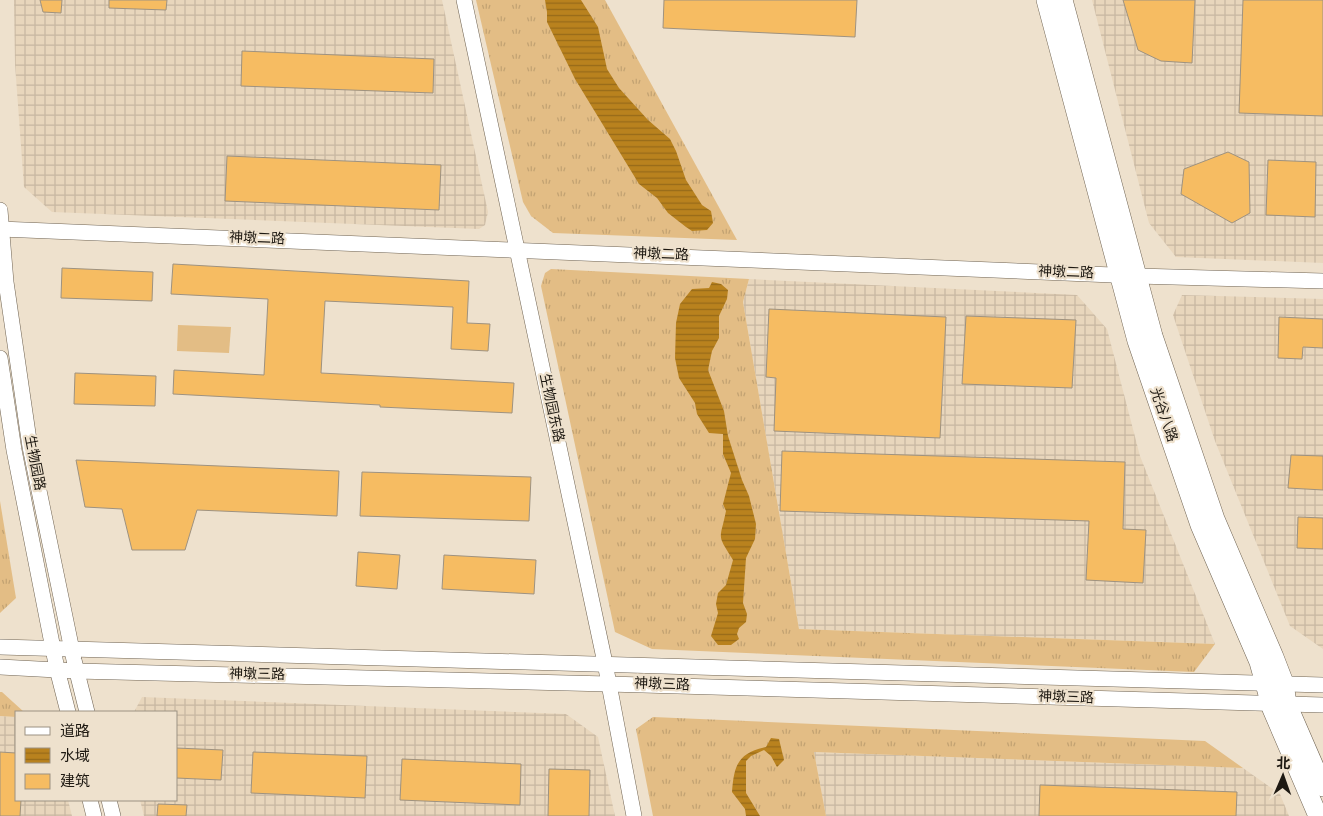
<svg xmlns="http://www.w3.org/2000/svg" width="1323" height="816" font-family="Overpass,'Noto Sans SC',sans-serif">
	<defs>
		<pattern id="industrial-grid" width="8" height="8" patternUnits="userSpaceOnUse" patternTransform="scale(1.25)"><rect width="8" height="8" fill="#e8d6bc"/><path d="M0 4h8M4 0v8" fill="none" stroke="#c7b7a1"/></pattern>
		<pattern id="grass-tufts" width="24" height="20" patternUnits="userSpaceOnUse" patternTransform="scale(1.25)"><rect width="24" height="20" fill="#e3bd85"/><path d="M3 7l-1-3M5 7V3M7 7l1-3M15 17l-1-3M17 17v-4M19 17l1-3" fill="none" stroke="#c2a272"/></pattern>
		<pattern id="water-rules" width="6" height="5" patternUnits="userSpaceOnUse" patternTransform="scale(1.25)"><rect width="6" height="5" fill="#b9821e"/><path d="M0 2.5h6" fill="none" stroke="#966a19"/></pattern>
	</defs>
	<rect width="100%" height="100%" fill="#eee1cd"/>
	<g fill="url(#industrial-grid)">
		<path d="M14,0H442L488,212L485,225L479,229L52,212L24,187L15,64Z"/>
		<path d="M1092,0H1323V263L1176,257L1149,223Z"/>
		<path d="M749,279L1077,295L1107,329L1140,456L1215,644L799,629L743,302Z"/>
		<path d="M1182,295L1323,299V649L1290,626L1215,441L1173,315Z"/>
		<path d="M142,697L566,714L598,737L615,816H144L140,800H176V712H134Z"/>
		<path d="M0,716L16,717V800H68L72,816H0Z"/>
		<path d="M814,752L1243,768L1280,794L1289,816H826Z"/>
	</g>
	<g fill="url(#grass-tufts)">
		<path d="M476,0H605L737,240L553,233L531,216L523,202Z"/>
		<path d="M551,269L749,279L743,302L799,629L1215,644L1194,672L652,649L615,632L541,286L545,273Z"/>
		<path d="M0,501L16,598L0,613Z"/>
		<path d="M0,692H2L24,712H16V717L0,716Z"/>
		<path d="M653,717L1205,741L1243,768L814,752L826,816H653L636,729Z"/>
	</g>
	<path fill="#e3bd85" d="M178,325L231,327L229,353L177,351Z"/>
	<g fill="url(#water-rules)">
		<path d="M545,0H581L598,27L607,69L619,88L648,120L670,139L676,151L686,180L702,205L711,211L713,223L707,230L692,231L686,227L668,213L657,198L639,184L575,79L547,22V12Z"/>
		<path d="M712,282L721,284L728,290L727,299L719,316V338L712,351L708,370L724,411L728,436L742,480L749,496L756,524L755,539L746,558L743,603L747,614L746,622L739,628L737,634L739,639L731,645H718L711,636L718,613L716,604L718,593L726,585L733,560C716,533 720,541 726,511L723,504L731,473L723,454V434L709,433L697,414L695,403L679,378L675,358L676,323L680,304L692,289L709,288Z"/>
		<path d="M771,738L779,739L784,760L777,767L771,756L764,750L751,756L746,761V793L760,816H746L745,809L732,792C734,765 738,753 766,747Z"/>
	</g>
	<g fill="#f6bc62" stroke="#9e9280">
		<path d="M40,0H62L61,13L43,12Z"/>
		<path d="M109,0H167L166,10L109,8Z"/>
		<path d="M664,0H857L855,37L663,28Z"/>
		<path d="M1123,0H1195L1192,63L1161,61L1138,50Z"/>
		<path d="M1243,0H1323V116L1239,113Z"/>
		<path d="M242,51L434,59L433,93L241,86Z"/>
		<path d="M1228,152L1249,162L1250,213L1232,223L1181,194L1184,169Z"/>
		<path d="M227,156L441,165L439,210L225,201Z"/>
		<path d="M1268,160L1316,162L1315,217L1266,215Z"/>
		<path d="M173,264L469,281L467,323L490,324L488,351L451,349L453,307L325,301L321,373L514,383L512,413L380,407V405L173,394L174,370L264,375L268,299L171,294Z"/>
		<path d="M62,268L153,272L152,301L61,298Z"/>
		<path d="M769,309L946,317L940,438L774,431L776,378L766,377Z"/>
		<path d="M966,316L1076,320L1072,388L962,384Z"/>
		<path d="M1279,317L1323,319V348L1303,347L1302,359L1278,358Z"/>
		<path d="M75,373L156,376L155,406L74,404Z"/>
		<path d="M782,451L1125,462L1123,529L1146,530L1143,583L1086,580L1089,521L780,511Z"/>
		<path d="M1291,455L1323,456V490L1288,488Z"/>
		<path d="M76,460L339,471L337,516L197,510L185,550H132L122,509L85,507Z"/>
		<path d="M362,472L531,477L529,521L360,516Z"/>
		<path d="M1298,517L1323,518V549L1297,548Z"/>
		<path d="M358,552L400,555L397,589L356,586Z"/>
		<path d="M444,555L536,560L534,594L442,589Z"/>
		<path d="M176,748L223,750L221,780L176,778Z"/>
		<path d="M0,752L16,753V800H21L20,816H0Z"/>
		<path d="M253,752L367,756L365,798L251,793Z"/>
		<path d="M402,759L521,764L520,805L400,800Z"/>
		<path d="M549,769L590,770L589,816H548Z"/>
		<path d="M1040,785L1237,792L1236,816H1039Z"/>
		<path d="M158,804L187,805L186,816H157Z"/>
	</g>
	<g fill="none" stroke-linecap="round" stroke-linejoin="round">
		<defs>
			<g id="minor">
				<path d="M464,0L605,663L634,816"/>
				<path d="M0,210L6,282L30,447L74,660L87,712"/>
				<path d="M0,229L1137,276L1323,281"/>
				<path d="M0,358L14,450L57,669L68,712"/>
				<path d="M0,647L1323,685"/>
				<path d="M0,667L76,671L608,684L1323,705"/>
				<path d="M90,800L94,816"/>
				<path d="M109,800L113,816"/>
			</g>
			<g id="major">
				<path d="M1046,0L1137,341L1200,525L1259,662L1272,709L1318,816"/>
				<path d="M1063,0L1153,336L1215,519L1274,657L1284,683L1287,704L1323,787"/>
			</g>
		</defs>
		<use href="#minor" stroke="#706453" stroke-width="16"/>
		<use href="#major" stroke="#706453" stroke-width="20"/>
		<use href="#minor" stroke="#fff" stroke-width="15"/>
		<use href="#major" stroke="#fff" stroke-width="19"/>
	</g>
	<g text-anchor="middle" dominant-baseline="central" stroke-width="4.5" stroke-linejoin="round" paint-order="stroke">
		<g font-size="14" fill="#1e1912" stroke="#eee1cd">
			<text transform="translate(257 239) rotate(2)">神墩二路</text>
			<text transform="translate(661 255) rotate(2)">神墩二路</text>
			<text transform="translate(1066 273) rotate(2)">神墩二路</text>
			<text transform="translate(551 408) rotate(78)">生物园东路</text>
			<text transform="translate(1163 415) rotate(71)">光谷八路</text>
			<text transform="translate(34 463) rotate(79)">生物园路</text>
			<text transform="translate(257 675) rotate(1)">神墩三路</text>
			<text transform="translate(662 685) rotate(2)">神墩三路</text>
			<text transform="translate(1066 698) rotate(2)">神墩三路</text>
		</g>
	</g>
	<rect x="15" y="711" width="162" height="90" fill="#eee1cd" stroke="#9b9182"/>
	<rect x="25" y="727" width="25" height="8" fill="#ffffff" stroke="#9b9182"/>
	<text x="60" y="736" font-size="15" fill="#1e1912">道路</text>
	<rect x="25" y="748" width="25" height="15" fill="url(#water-rules)" stroke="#9b9182"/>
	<text x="60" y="761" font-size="15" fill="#1e1912">水域</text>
	<rect x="25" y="774" width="25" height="15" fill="#f6bc62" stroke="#9b9182"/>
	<text x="60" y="786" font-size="15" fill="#1e1912">建筑</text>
	<g transform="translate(1283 776) rotate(2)" stroke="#eee1cd" stroke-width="4" paint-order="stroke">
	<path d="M0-4L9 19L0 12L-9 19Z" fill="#1e1912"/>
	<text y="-8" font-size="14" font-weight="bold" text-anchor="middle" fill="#1e1912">北</text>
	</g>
</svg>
